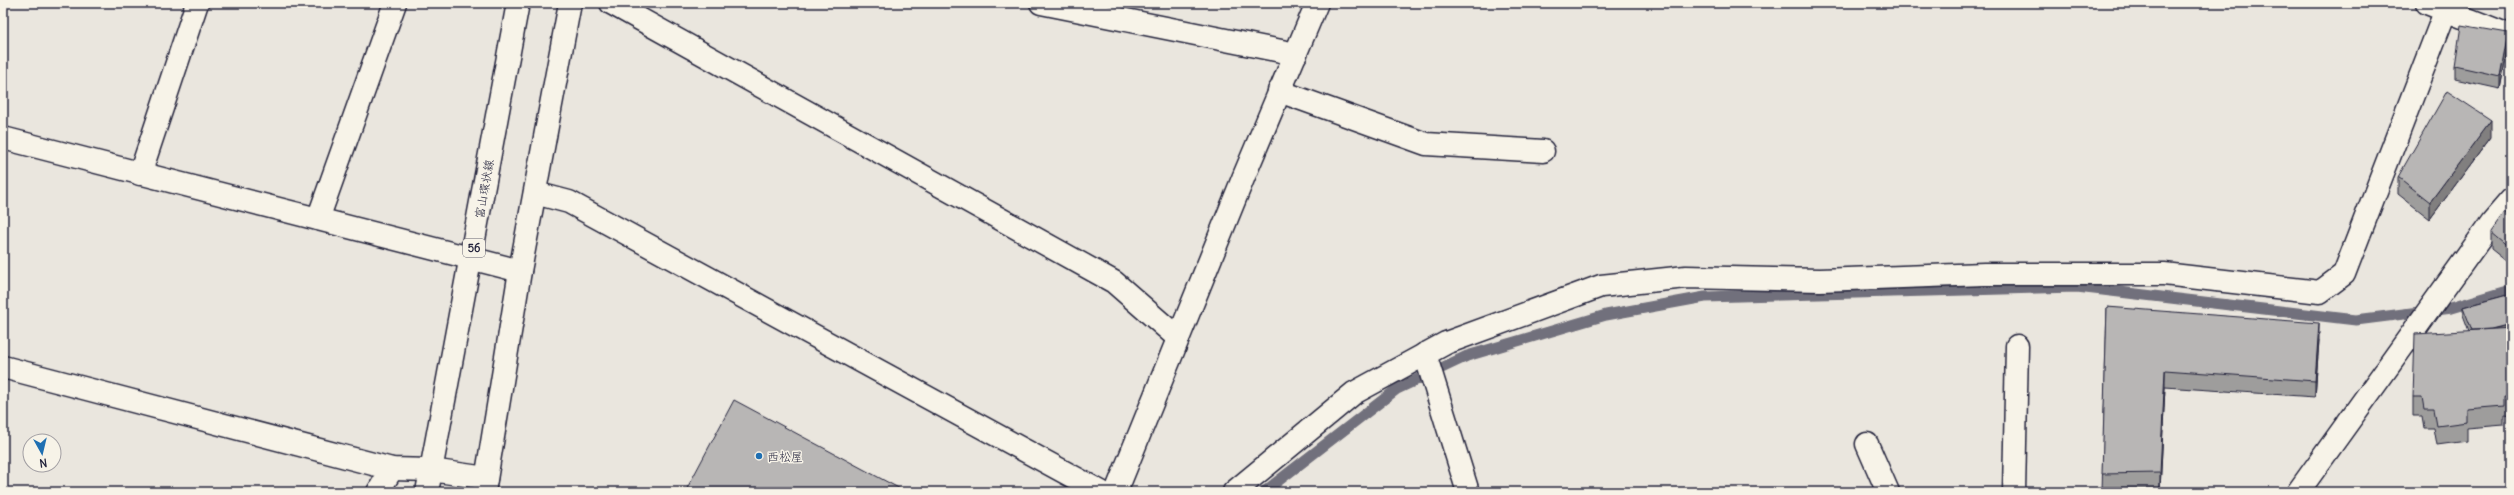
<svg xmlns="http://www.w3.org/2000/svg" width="2514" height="495" font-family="Delius,'Klee One',sans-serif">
	<rect width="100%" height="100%" fill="#eae6de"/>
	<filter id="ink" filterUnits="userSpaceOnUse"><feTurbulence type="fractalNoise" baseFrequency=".025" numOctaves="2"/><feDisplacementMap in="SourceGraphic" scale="8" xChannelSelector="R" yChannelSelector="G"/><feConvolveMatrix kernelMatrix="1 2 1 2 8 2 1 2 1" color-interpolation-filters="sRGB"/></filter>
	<g filter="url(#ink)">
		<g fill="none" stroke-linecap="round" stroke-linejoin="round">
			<path stroke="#716f7b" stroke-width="11" d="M1264,492L1397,389L1467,356L1606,315L1705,297L2077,287L2356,320L2451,308L2511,290"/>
			<defs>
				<g id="minor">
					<path d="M611,3L1114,282L1178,338"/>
					<path d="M1041,3L1296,54"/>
					<path d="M2427,3L2511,36"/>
					<path d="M1279,91L1426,144L1543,151"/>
					<path d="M3,138L520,271"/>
					<path d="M140,174L197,3"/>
					<path d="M535,193L569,202L1101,492"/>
					<path d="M318,219L395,3"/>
					<path d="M1425,354L1468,492"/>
					<path d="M3,367L392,469L431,470L486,478"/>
					<path d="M1867,444L1888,492"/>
					<path d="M378,492L392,469"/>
					<path d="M1116,492L1244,176L1317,3"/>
					<path d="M1234,492L1354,393L1446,343L1601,286L1686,277L1820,280L1984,274H2164L2320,292L2344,274L2445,12"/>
					<path d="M2014,492L2017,346"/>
					<path d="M2298,492L2492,222L2511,200"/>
				</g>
				<g id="primary">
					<path d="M427,492L518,3"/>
					<path d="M484,492L520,271L570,3"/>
				</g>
			</defs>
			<use href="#minor" stroke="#22223b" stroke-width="25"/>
			<use href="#primary" stroke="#22223b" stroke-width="25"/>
			<use href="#minor" stroke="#f7f3e8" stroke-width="22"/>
			<use href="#primary" stroke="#f7f3e8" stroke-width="22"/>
		</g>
		<g fill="#9e9d9c" stroke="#22223b">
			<path d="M2508,46L2500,89L2455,79V66Z"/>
			<path d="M2491,137L2430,219L2398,194V177Z"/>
			<path d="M2511,218V265L2491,249V232Z"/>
			<path d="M2511,294V416L2504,415V425L2467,428V441L2437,445L2434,428H2424L2422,416H2413V397L2469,331L2463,315V307Z"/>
			<path d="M2107,307L2319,340L2315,397L2165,387L2160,490L2102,491Z"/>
		</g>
		<g fill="#817f7f" stroke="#22223b">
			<path d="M2508,33V46L2500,89V76Z"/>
			<path d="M2491,120V137L2430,219V202Z"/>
			<path d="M2319,323V340L2315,397V381Z"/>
			<path d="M2511,324V331L2473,334Z"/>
			<path d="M2165,370V387L2160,490V473Z"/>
		</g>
		<g fill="#b8b6b5" stroke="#22223b">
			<path d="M2461,25L2508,33L2500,76L2455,66Z"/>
			<path d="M2447,91L2491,120L2430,202L2398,177Z"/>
			<path d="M2505,212L2511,218V249L2491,232Z"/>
			<path d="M2511,294V324L2491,329L2472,330L2463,307Z"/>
			<path d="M2107,307L2319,323L2315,381L2165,370L2160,473L2102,474Z"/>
			<path d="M2511,328V397L2504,396V406L2467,409V422L2437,426L2434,409H2424L2422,397H2413L2415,334Z"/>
			<path d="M734,400L906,492H685Z"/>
		</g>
	</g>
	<circle fill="#1f6fb2" stroke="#f7f3e8" stroke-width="1.5" cx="759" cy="456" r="4"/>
	<g text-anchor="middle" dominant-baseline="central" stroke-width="3" stroke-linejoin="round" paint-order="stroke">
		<rect fill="#f7f3e8" stroke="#62616f" stroke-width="1" x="463" y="239" width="22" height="18" rx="3"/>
		<g font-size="11" font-weight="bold" fill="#22223b">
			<text x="474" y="248">56</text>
		</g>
		<g font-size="12" fill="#22223b" stroke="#f7f3e8">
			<text transform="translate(484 189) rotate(-80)">富山環状線</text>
		</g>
		<g font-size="12" fill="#22223b" stroke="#f7f3e8" text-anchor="start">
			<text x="767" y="456">西松屋</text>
		</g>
	</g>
	<rect width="2514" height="495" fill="none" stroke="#f7f3e8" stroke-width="16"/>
	<rect x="8" y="8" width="2498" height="479" fill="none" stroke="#22223b" stroke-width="1.5" filter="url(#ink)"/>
	<g transform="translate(42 453) rotate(172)"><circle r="19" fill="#f7f3e8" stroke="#a29fa3"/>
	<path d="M0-3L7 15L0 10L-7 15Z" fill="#1f6fb2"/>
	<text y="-6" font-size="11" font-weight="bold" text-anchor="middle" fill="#22223b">N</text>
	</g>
</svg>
